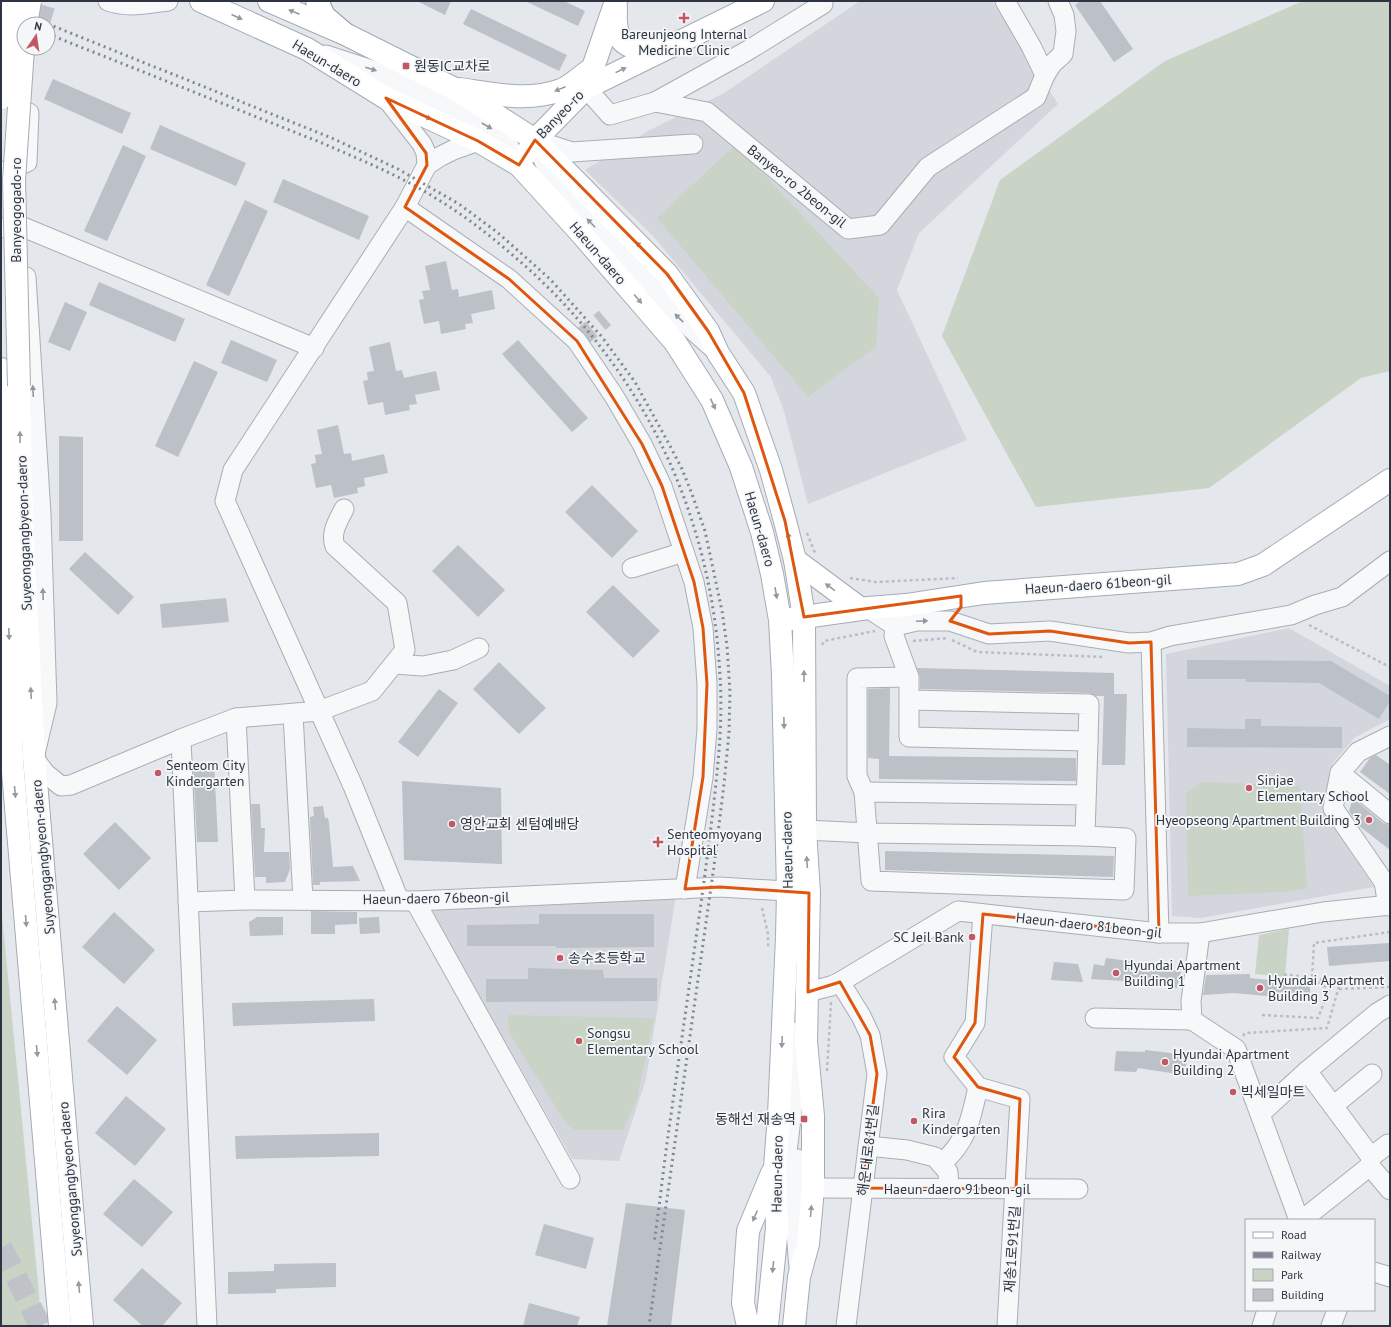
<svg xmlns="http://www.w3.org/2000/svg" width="1391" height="1327" font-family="'PT Sans','Noto Sans KR',sans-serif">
	<rect width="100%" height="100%" fill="#e4e7eb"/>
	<g fill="#d3d6dd">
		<path d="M860,1H992L1058,104L919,233L897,290L967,440L808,504L784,411L771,377L653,236L585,170L650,130L724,93Z"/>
		<path d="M1289,628L1390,686V719L1354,738L1333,763L1324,813L1374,887L1201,918L1172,916L1166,654Z"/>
		<path d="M676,896L646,1079L619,1161L572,1159L484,1003L437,924L432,907Z"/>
	</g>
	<g fill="#cad4c6">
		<path d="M1303,1H1390V371L1361,378L1209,488L1036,507L942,336L1000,180L1165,61Z"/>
		<path d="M736,144L879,298L876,347L808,397L657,218Z"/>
		<path d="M1202,782L1300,786L1307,888L1285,892L1188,896L1186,793Z"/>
		<path d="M1,905L39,1294L41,1326H1Z"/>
		<path d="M1289,929L1285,977L1255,974L1259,935Z"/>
		<path d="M508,1015L654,1018L637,1098L623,1130H575L566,1123L509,1033Z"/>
	</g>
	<g fill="#bcc0c7">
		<path d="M417,1H451L445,15Z"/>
		<path d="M525,1H564L585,11L578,26Z"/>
		<path d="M1081,1H1100L1133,49L1114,62L1075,5Z"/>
		<path d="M471,9L567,55L559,71L463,24Z"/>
		<path d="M53,79L131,113L122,134L44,99Z"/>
		<path d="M160,125L246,163L236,186L150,149Z"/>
		<path d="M123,145L146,156L107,241L84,231Z"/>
		<path d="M283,179L369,216L359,240L273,202Z"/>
		<path d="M245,200L268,211L229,296L206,285Z"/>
		<path d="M446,261L452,290L458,289L459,297L492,290L495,309L471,314L473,323L465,324L466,329L441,334L439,321L424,324L419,300L424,299L422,291L430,290L425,266Z"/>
		<path d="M99,282L185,319L175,342L89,305Z"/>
		<path d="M65,302L87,312L70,351L48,342Z"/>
		<path d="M231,340L277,360L267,382L221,363Z"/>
		<path d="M518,340L588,418L572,432L502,354Z"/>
		<path d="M390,342L396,371L402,370L404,378L436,371L440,390L415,395L417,404L409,405L410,410L385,415L383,402L368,405L363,381L368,380L367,372L374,371L369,347Z"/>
		<path d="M194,361L218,372L178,457L155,446Z"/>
		<path d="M338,425L344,454L351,453L352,461L384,454L388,473L364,478L365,486L357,488L358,493L334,498L331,485L316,488L311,464L316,463L315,455L322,454L317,430Z"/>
		<path d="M59,436L83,437V541H59Z"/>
		<path d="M592,485L638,531L612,558L565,512Z"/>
		<path d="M458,545L505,590L478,617L432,571Z"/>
		<path d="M85,552L134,597L118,615L69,569Z"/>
		<path d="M613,585L660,631L633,658L586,612Z"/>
		<path d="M226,598L229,622L162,628L160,604Z"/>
		<path d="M1187,660L1331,661L1390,696V701L1379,719L1319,683L1246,682V679H1187Z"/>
		<path d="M499,662L546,708L519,734L473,689Z"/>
		<path d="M917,668L1114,673V694H1127L1125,765H1102L1104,696H1096L1089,693L920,689V676Z"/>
		<path d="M890,688L889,756L1076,758V781L879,779V759L868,758V689Z"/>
		<path d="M439,689L458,703L418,757L398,742Z"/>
		<path d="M1245,719H1261V726L1342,727V748L1187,747V728L1245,729Z"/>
		<path d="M1376,755L1390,765V794L1360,772L1370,758Z"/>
		<path d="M214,762L218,842H197L193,763Z"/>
		<path d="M402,781L501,788L502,864L404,860Z"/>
		<path d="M1353,798L1383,823L1390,825V850L1358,825L1349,811Z"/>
		<path d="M251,804H260L261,828H265L264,852H289L290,869L285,882L266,883V877H255Z"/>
		<path d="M323,806L325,818H328L329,823L333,867L353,866L360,881L320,882V885H313L310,817L314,816L313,807Z"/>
		<path d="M115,822L151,858L119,890L83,854Z"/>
		<path d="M885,851L1114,856L1113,877L885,870Z"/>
		<path d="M311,911L357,912V924L335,925V934H311Z"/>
		<path d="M114,912L155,950L124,984L82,947Z"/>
		<path d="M539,914H654V947L556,948V946H467V925L539,924Z"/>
		<path d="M257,917H283V935L250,936L249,922Z"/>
		<path d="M379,917L380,933L360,934L359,918Z"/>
		<path d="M1390,943V961L1329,966L1327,947Z"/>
		<path d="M1106,958L1151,964L1181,972L1177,988L1153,986L1154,983L1091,979L1094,964L1104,966Z"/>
		<path d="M1054,962L1078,964L1083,982L1051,980Z"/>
		<path d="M528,968L603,970L604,978H657V1001L486,1002V979H528Z"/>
		<path d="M1250,974V978L1310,984V1000L1234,993L1203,995L1206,975Z"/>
		<path d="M374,999L375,1021L233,1026L232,1003Z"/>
		<path d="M117,1006L157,1040L127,1075L87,1041Z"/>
		<path d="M1145,1050L1188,1055L1184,1075L1138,1068L1136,1072L1114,1071L1116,1051L1145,1052Z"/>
		<path d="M126,1096L166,1129L135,1166L95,1133Z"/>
		<path d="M379,1133V1156L236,1159L235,1136Z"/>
		<path d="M134,1179L173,1212L142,1247L103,1214Z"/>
		<path d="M626,1203L685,1210L671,1326H607Z"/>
		<path d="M544,1224L594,1238L586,1269L535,1255Z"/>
		<path d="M336,1263V1287L276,1289V1293L228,1294V1272L274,1271V1264Z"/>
		<path d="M142,1268L182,1303L162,1326H143L113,1300Z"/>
		<path d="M529,1303L580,1317L577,1326H523Z"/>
	</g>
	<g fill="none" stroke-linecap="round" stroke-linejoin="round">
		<g stroke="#bfc3c9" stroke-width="19" stroke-dasharray="19 10" stroke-linecap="butt">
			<path d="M40,24L47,1"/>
			<path d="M577,341L605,318"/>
		</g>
		<path stroke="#bfc3c9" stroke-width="22" stroke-dasharray="22 11" stroke-linecap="butt" d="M1,1248L8,1260L40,1326"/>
		<defs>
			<g id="minor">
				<path d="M108,1C127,8 148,4 168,1"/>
				<path d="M326,55L381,73L492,128L507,143L519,165"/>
				<path d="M1045,75L1052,64L1063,54L1066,31L1064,15L1058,1"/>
				<path d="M586,88L610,115L655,102L747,51L823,4L822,1"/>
				<path d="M386,98L422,144L426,153L427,165"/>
				<path d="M655,102L707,112L848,229L880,225L928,167L1036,97L1045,75L1031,46L1005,1"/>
				<path d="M535,140L572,152L693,144"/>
				<path d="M537,145L554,184L638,271L677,316L716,351"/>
				<path d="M1,173L27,162L29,113"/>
				<path d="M405,207L509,279L577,341L614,396L642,444L662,486L694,582L703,628L707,684V729L703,777L685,889"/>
				<path d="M1,228L23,227L314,348"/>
				<path d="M26,277L41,514L47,703L34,758L45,773L61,786L71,785L181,739L236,718L319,711L372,691L405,650L397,603L335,546C330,533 338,521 344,509"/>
				<path d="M632,568L684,552"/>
				<path d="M868,608L895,626L917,621H950L989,634L1050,631L1129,643L1151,642L1170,636L1291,615L1315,605L1342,597L1390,561"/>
				<path d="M895,626L894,636L909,677V700L1089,704L1088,741L909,737V700"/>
				<path d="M1151,642L1159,933"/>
				<path d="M394,664L423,666L453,660L479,648"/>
				<path d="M293,714L303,900"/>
				<path d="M236,718L245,900"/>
				<path d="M181,739L207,1326"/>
				<path d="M1340,773L1390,814"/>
				<path d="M864,792L857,776V678L909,677"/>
				<path d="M1086,795L864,792L871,881L1124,890L1126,838L1085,836L1088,741"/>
				<path d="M805,830L868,833L1085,836"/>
				<path d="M399,900L353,786L225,501L233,470L405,207L427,165L441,156L453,150L478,141"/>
				<path d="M415,901L570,1179"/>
				<path d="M188,902L245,900L415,901L720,887L802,892"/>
				<path d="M1388,906L1384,882L1333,808L1340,773L1358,752L1390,736"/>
				<path d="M983,914L975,1023L954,1057L978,1087L1020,1099L1007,1326"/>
				<path d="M1200,933L1191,1001L1192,1020L1236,1049L1299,1220"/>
				<path d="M840,982L861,1016L870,1035L877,1074L846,1326"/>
				<path d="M808,992L831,986L840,982L958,911L1159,933H1200L1323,912L1390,905"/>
				<path d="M1095,1018L1192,1020"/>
				<path d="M1307,1071L1371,1157L1370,1166L1390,1190"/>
				<path d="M1333,1106L1372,1074"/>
				<path d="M1260,1114L1307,1071L1377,1013L1390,1005"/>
				<path d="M868,1146L907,1150L935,1157L948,1172L949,1189"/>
				<path d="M1371,1157L1388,1144"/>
				<path d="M798,1159L795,1219L799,1268"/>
				<path d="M941,1164C967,1142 971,1119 978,1087"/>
				<path d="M783,1182C790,1132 796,1082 797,1032"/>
				<path d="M813,1188L1078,1189"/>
				<path d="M1302,1220L1370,1166"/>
				<path d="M1374,1272L1390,1277"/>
				<path d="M1262,1326L1267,1310"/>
				<path d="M1331,1326L1337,1310"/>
			</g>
			<g id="major">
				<path d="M201,1L307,49L386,98L478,141L519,165L579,231L675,342L712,400L741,467L762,532L772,574L780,620L783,675L788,892L787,937L779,1115L775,1167L777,1228L767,1326"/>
				<path d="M269,1L345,34L455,89L535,140L667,274L708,331L718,353L744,393L771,470L785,521L795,560L804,617L805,830L809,893L806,1041L813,1116V1188L808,1244L799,1277L794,1326"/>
				<path d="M616,7C616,14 615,22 617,29C620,50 644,50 660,51"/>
				<path d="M587,85L616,1"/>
				<path d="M460,89C494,94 528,102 561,90C571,86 580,77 589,71"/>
				<path d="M527,153L535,140L586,88L763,1"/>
				<path d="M1,369L12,760L60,1326"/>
				<path d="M19,386L22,522L34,758L82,1326"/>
				<path d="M795,560L861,609"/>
				<path d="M790,619L868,608L906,605L984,593L1238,574L1263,565L1390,480"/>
				<path d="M748,1326L743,1303L748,1231L772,1173"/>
			</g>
			<path id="highway" d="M317,1L324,16L345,34"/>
		</defs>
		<use href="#minor" stroke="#a9aeb5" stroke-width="21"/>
		<use href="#major" stroke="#a5abb6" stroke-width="24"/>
		<use href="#highway" stroke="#8d94a0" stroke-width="24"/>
		<g stroke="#babec2" stroke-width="2.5" stroke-dasharray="3 3" stroke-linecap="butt">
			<path d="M807,533L815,553"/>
			<path d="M850,578L876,582L958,578"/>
			<path d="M1309,625L1390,667"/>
			<path d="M952,640L977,652L1104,657"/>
			<path d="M913,641L948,638"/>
			<path d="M822,645L824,641L875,631"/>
			<path d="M762,908L768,934V949"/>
			<path d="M1339,989L1390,987"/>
			<path d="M1262,1015L1318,1018L1329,990C1311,975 1303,977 1281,974"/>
			<path d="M1243,1036L1245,1033L1327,1028L1340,983L1312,978L1314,943L1390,932"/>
			<path d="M827,1071L831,1002"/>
		</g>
		<use href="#minor" stroke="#f7f8f9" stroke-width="19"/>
		<use href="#major" stroke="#fff" stroke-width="22"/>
		<use href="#highway" stroke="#fff" stroke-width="22"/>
		<g stroke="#7f8793" stroke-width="3" stroke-dasharray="2 4" stroke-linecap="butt">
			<path d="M1,5L47,24"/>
			<path d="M1,16L24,24"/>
			<path d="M48,24L334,139L398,169L459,204L497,232L550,279L602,337L635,382L669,444L682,469L692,494L705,531L722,611L727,646L730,692L729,733L724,784L714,866L649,1326"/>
			<path d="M48,34L322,143C361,160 401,176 437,199C472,220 503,246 533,273C648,380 712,519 720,676C723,721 718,766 713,810C708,851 703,891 697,931C688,995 679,1058 670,1122C664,1162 660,1203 654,1243"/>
		</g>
		<defs>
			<g id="major-bridge">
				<path d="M26,24L30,1"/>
				<path d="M1,98L3,66L11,1"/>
				<path d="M19,386L14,180L24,34"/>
			</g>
		</defs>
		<use href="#major-bridge" stroke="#a5abb6" stroke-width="24" stroke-linecap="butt"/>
		<use href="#major-bridge" stroke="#fff" stroke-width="22"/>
	</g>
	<defs><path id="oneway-solid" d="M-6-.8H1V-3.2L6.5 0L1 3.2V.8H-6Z"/></defs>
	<g fill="#969aa0">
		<use href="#oneway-solid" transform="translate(294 12) rotate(-157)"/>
		<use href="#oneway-solid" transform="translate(237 17) rotate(24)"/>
		<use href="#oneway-solid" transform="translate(621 70) rotate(-26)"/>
		<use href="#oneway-solid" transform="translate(560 89) rotate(158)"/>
		<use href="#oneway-solid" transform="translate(426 117) rotate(25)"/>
		<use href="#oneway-solid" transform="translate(640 246) rotate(-135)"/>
		<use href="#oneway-solid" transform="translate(638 299) rotate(49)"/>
		<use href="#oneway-solid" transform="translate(713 404) rotate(65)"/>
		<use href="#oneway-solid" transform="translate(20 437) rotate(-91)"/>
		<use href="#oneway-solid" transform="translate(789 538) rotate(-104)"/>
		<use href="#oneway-solid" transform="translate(830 587) rotate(-144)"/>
		<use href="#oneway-solid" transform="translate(776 593) rotate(80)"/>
		<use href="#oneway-solid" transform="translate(9 634) rotate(88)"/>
		<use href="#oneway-solid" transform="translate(804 676) rotate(-90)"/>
		<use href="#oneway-solid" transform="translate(31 693) rotate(-93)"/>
		<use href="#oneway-solid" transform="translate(784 723) rotate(89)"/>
		<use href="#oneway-solid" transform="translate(15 792) rotate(85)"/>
		<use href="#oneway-solid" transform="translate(807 862) rotate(-94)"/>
		<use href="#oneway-solid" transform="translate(26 921) rotate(85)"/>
		<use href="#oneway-solid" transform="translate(55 1004) rotate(-95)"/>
		<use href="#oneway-solid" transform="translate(782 1042) rotate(92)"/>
		<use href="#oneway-solid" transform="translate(37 1051) rotate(85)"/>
		<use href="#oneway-solid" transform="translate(811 1211) rotate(-85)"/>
		<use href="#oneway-solid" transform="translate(755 1216) rotate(113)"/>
		<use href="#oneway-solid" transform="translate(773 1267) rotate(96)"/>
		<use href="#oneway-solid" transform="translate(79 1287) rotate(-95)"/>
	</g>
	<g fill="#92969e">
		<use href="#oneway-solid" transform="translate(371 69) rotate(18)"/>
		<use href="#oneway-solid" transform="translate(487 126) rotate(30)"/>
		<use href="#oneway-solid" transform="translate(591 223) rotate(-134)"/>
		<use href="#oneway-solid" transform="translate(679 318) rotate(-136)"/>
		<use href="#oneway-solid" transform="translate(33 391) rotate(-93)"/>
		<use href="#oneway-solid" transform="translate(43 594) rotate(-92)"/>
		<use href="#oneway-solid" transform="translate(922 621) rotate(-2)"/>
	</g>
	<path fill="none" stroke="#df570f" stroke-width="3" stroke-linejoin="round" d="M386,98L478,141L519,165L535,140L667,274L708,331L744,393L785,521L804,617L961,596V607L950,621L989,634L1050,631L1129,643L1151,642L1159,933L983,914L975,1023L954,1057L978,1087L1020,1099L1016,1189L862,1188L877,1074L870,1035L840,982L808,992L809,893L720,887L685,889L703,777L707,684L703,628L694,582L662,486L642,444L577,341L509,279L405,207L427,165L426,153Z"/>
	<g fill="#c35665" stroke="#f4f6f8" stroke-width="1.5">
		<path d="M682 12h4v4h4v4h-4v4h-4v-4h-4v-4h4z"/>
		<rect x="402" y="62" width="8" height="8" rx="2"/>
		<circle cx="158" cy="773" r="4"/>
		<circle cx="1249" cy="788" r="4"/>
		<circle cx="1369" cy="820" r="4"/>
		<circle cx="452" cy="824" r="4"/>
		<path d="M656 836h4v4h4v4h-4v4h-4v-4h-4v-4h4z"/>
		<circle cx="972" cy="937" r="4"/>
		<circle cx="560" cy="958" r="4"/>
		<circle cx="1116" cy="973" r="4"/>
		<circle cx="1260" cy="988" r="4"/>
		<circle cx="579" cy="1041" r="4"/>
		<circle cx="1165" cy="1062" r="4"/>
		<circle cx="1233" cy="1092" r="4"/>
		<rect x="800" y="1115" width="8" height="8" rx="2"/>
		<circle cx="914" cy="1121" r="4"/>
	</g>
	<g text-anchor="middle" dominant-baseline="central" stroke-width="3.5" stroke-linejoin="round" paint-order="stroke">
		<g font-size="14" fill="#2d3542" stroke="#f4f6f8" text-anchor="start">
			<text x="684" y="34" text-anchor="middle">Bareunjeong Internal<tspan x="684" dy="16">Medicine Clinic</tspan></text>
			<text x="414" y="66">원동IC교차로</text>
			<text x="166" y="765">Senteom City<tspan x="166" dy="16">Kindergarten</tspan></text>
			<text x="1257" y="780">Sinjae<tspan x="1257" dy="16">Elementary School</tspan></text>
			<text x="1361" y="820" text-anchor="end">Hyeopseong Apartment Building 3</text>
			<text x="460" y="824">영안교회 센텀예배당</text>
			<text x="667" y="834">Senteomyoyang<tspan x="667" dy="16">Hospital</tspan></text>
			<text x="964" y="937" text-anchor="end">SC Jeil Bank</text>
			<text x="568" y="958">송수초등학교</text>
			<text x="1124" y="965">Hyundai Apartment<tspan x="1124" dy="16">Building 1</tspan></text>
			<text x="1268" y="980">Hyundai Apartment<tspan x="1268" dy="16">Building 3</tspan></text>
			<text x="587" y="1033">Songsu<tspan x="587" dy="16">Elementary School</tspan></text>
			<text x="1173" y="1054">Hyundai Apartment<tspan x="1173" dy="16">Building 2</tspan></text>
			<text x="1241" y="1092">빅세일마트</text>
			<text x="922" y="1113">Rira<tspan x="922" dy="16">Kindergarten</tspan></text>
			<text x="796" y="1119" text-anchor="end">동해선 재송역</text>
		</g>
		<g font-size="14" fill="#2d3542" stroke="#f4f6f8">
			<text transform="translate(327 63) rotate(31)">Haeun-daero</text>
			<text transform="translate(560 114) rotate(-46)">Banyeo-ro</text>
			<text transform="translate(797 186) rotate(39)">Banyeo-ro 2beon-gil</text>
			<text transform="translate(16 210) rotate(-90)">Banyeogogado-ro</text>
			<text transform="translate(598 253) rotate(49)">Haeun-daero</text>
			<text transform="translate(760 529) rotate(74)">Haeun-daero</text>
			<text transform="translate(24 533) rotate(-92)">Suyeonggangbyeon-daero</text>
			<text transform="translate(1098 584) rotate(-4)">Haeun-daero 61beon-gil</text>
			<text transform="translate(787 850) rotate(-91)">Haeun-daero</text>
			<text transform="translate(43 857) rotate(-95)">Suyeonggangbyeon-daero</text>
			<text transform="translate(436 898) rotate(-1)">Haeun-daero 76beon-gil</text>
			<text transform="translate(1089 925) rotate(6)">Haeun-daero 81beon-gil</text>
			<text transform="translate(868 1150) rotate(-83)">해운대로81번길</text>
			<text transform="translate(777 1174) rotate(-89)">Haeun-daero</text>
			<text transform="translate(70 1179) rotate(-95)">Suyeonggangbyeon-daero</text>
			<text x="957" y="1189">Haeun-daero 91beon-gil</text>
			<text transform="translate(1012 1249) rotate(-86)">재송1로91번길</text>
		</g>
	</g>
	<rect width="1391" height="1327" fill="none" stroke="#2d3542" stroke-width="4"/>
	<rect x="1245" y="1219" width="130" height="92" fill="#f4f6f8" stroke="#a4a9af"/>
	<rect x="1253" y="1232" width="20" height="6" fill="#ffffff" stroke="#a4a9af"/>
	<text x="1281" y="1239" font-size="12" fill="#2d3542">Road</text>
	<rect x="1253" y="1252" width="20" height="6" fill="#7f8793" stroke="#a4a9af"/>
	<text x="1281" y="1259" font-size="12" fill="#2d3542">Railway</text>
	<rect x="1253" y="1269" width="20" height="12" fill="#cad4c6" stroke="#a4a9af"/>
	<text x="1281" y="1279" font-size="12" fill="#2d3542">Park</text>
	<rect x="1253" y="1289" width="20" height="12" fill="#bcc0c7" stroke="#a4a9af"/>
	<text x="1281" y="1299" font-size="12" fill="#2d3542">Building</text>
	<g transform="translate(36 36) rotate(13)"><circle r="19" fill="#f4f6f8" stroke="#a4a9af"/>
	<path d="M0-3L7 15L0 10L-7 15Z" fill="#c35665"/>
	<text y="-6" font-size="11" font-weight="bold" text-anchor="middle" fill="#2d3542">N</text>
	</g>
</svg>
